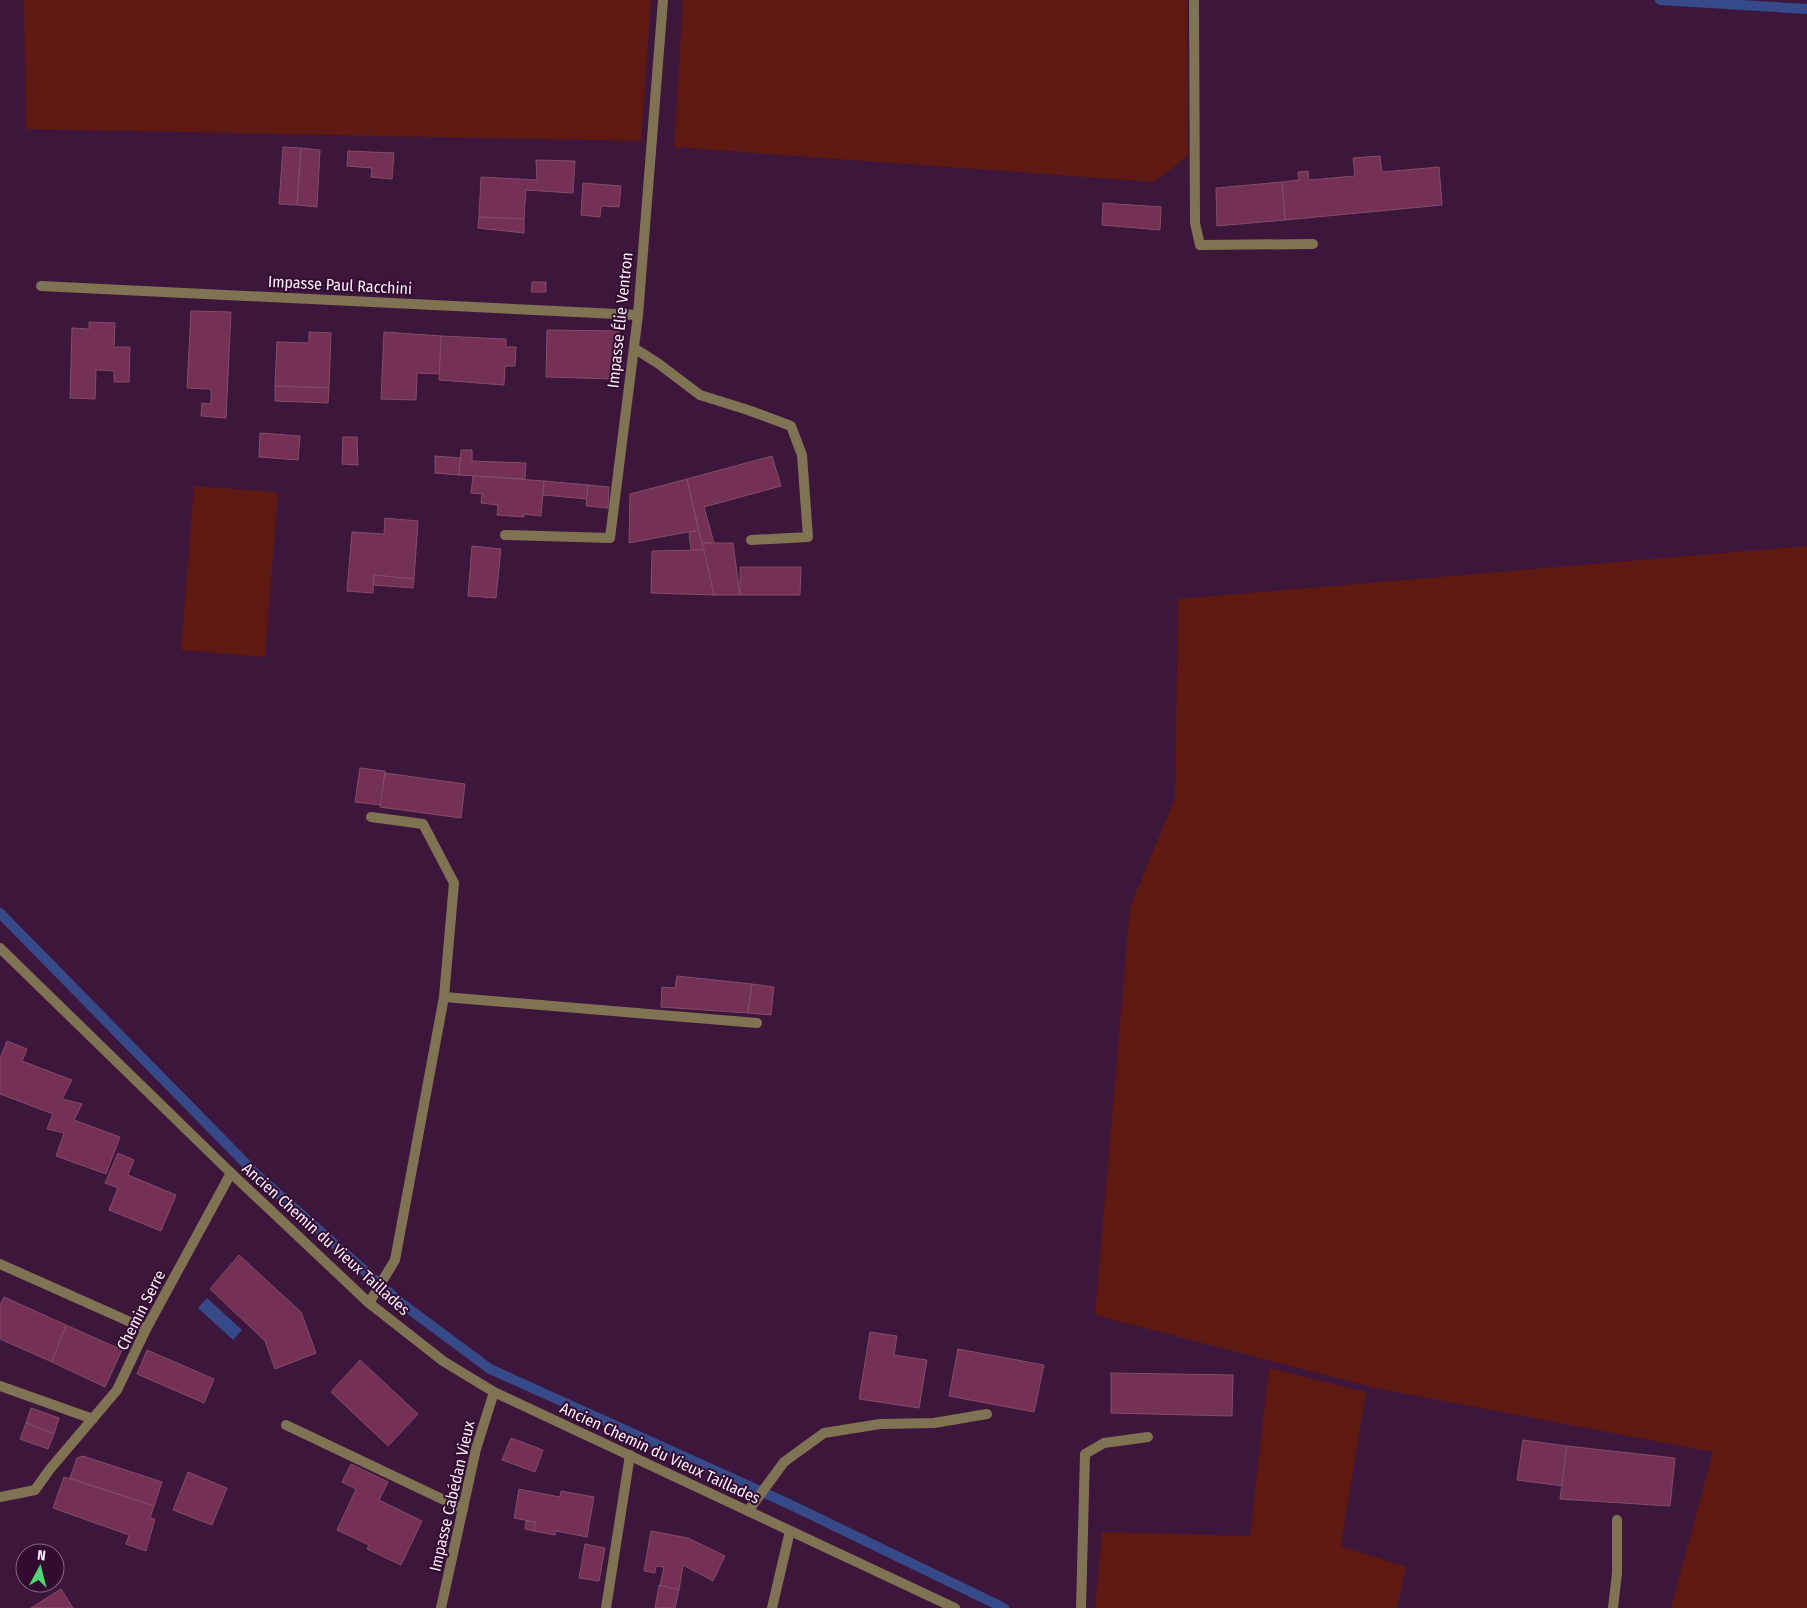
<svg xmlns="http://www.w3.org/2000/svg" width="1807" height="1608" font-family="'Fira Sans Condensed',sans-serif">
	<rect width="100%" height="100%" fill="#3d163b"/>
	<g fill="#5d1912">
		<path d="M24,0H651L641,141L26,129Z"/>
		<path d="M683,0H1187L1188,156L1154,182L674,147Z"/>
		<path d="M194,486L278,492L265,657L181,650Z"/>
		<path d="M1807,546V1608H1671L1713,1452L1375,1388L1095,1315L1130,907L1175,798L1178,599Z"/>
		<path d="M1269,1368L1366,1392L1341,1546L1406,1567L1397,1608H1095L1102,1532L1250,1536Z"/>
	</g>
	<path fill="#364988" d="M207,1298L242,1330L233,1340L198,1308Z"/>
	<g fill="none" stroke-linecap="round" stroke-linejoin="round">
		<g stroke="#364988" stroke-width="10">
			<path d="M1660,0L1807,9"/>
			<path d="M0,913L259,1177L401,1303L490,1369L789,1504L1004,1608"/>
		</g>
	</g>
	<g fill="#753056" stroke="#834d68">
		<path d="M283,147L301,148L297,205L279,204Z"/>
		<path d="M301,148L320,150L317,207L297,205Z"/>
		<path d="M348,151L394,153L392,179L371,177L372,168L347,166Z"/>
		<path d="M1380,156L1382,172L1439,167L1442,205L1285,220L1282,182L1299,180L1298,172L1308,171L1309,180L1355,176L1353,158Z"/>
		<path d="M536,160L575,161L573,193L526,190L524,219L479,217L481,177L537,180Z"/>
		<path d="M1282,182L1285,220L1217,226L1216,188Z"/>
		<path d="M583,183L621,186L619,207L601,206L600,217L581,215Z"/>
		<path d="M1103,203L1161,207L1160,230L1102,225Z"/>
		<path d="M479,217L524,219V233L478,228Z"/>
		<path d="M532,282H546V292H531Z"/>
		<path d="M191,311L231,312L226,418L201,416L202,403L211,404V389L187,388Z"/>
		<path d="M89,322L115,323L114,347H130L129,382H114V371L96,370L95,399L70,398L72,328L89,329Z"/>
		<path d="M547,330L619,331L616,379L546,377Z"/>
		<path d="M309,332L331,333L329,388L275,386L277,342L309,343Z"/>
		<path d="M384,332L441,336L440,374L417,373L416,400L381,399Z"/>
		<path d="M441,336L506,339V347H516L515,366H505L504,385L439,380Z"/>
		<path d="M275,386L329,388L328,403L275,401Z"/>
		<path d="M260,433L300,436L298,460L259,457Z"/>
		<path d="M343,437H357L358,465L342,464Z"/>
		<path d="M461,450H472V461L526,463L525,479L459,475Z"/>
		<path d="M435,456L460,458L459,475L435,473Z"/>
		<path d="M772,456L781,486L704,507L714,543H702L687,479Z"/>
		<path d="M473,476L544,481L541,516L524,514V517L497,515L498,505L481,503L482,494L471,493Z"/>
		<path d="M687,479L698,530L629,543L630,494Z"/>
		<path d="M544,481L588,485L587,499L543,495Z"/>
		<path d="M588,485L609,487L608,508L586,506Z"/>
		<path d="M385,518L418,521L414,579L374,575L373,593L347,591L352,532L384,534Z"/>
		<path d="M698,530L704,550H691L689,533Z"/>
		<path d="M702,543H733L740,595H714Z"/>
		<path d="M472,546L501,549L496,598L468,596Z"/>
		<path d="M704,550L714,595L651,593L652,551Z"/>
		<path d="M740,567H801L800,595H740Z"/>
		<path d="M374,575L414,579L413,588L373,585Z"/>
		<path d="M360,768L385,771L381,805L355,802Z"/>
		<path d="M385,773L465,784L461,818L380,807Z"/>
		<path d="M677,976L752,984L748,1013L661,1007L662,987L675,988Z"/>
		<path d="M752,984L774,987L771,1015L748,1013Z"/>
		<path d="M7,1041L27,1049L22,1061L72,1080L62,1099L82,1104L74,1120L120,1137L106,1174L56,1156L64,1133L47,1129L53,1114L0,1094V1059Z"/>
		<path d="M118,1153L134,1160L128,1175L176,1195L161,1231L109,1210L118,1188L105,1183Z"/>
		<path d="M239,1255L301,1312L316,1353L275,1369L265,1341L210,1289Z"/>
		<path d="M4,1297L66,1325L52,1362L0,1339V1305Z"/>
		<path d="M66,1325L122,1350L105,1387L52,1362Z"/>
		<path d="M870,1332L897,1336L894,1355L927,1360L919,1408L859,1399Z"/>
		<path d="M958,1349L1044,1365L1034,1412L949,1396Z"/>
		<path d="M147,1350L214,1379L204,1403L137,1374Z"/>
		<path d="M360,1360L418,1414L388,1446L331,1392Z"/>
		<path d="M1111,1373L1233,1375L1232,1416L1111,1413Z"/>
		<path d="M31,1408L59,1418L54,1434L26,1423Z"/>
		<path d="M26,1423L54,1434L48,1449L20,1439Z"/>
		<path d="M511,1438L543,1450L535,1472L502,1460Z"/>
		<path d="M1523,1440L1567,1446L1563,1486L1517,1480Z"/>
		<path d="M1567,1446L1675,1458L1670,1506L1560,1499Z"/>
		<path d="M83,1456L162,1482L154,1506L70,1478L77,1458Z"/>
		<path d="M351,1464L388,1482L379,1500L422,1521L401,1565L367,1549L369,1545L337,1530L356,1489L342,1482Z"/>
		<path d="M188,1472L227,1488L212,1525L173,1510Z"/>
		<path d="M64,1477L154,1506L150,1518L155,1519L146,1551L126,1544L129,1535L53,1508Z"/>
		<path d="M519,1489L560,1497L561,1491L594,1497L587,1537L556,1531L555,1535L534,1531L535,1522L514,1518Z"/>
		<path d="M526,1521L535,1522L534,1531L525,1529Z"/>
		<path d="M651,1531L688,1538L725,1556L713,1581L683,1565L679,1590L660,1586L664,1567L656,1566L655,1573L644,1571Z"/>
		<path d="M585,1544L605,1548L599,1581L579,1578Z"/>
		<path d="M659,1585L679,1590L675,1608H655Z"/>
		<path d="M61,1589L73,1608H31Z"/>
	</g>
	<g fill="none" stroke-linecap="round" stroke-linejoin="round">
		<g stroke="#807354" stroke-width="10">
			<path d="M1194,0L1195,223L1200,245L1313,244"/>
			<path d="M41,286L638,315"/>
			<path d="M634,348L659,364L700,395L748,410L791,426L802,455L808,537L751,540"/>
			<path d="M505,535L610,538L638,315L663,0"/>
			<path d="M444,997L757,1023"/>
			<path d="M0,1264L146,1329"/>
			<path d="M369,1303L395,1260L444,997L454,883L423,824L371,817"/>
			<path d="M0,1386L93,1419"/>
			<path d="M286,1425L463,1509"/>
			<path d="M0,1497L35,1490L50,1469L117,1390L146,1329L231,1173"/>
			<path d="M748,1511L784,1462L824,1433L880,1424L934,1423L987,1414"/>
			<path d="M772,1608L790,1531"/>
			<path d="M1081,1608L1085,1454L1104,1443L1148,1437"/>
			<path d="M1613,1608L1617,1573V1520"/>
		</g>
		<g stroke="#807354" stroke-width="10">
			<path d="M0,948L231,1173L369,1303L443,1361L494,1392L955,1608"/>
			<path d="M441,1608L476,1449L494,1392"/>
			<path d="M606,1608L630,1455"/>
		</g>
	</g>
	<g text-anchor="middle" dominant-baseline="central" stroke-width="4" stroke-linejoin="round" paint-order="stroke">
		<g font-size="16" fill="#fcedfa" stroke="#320b31">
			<text transform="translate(340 285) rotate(3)">Impasse Paul Racchini</text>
			<text transform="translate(620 320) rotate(-84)">Impasse Élie Ventron</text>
			<text transform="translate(326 1239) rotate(42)">Ancien Chemin du Vieux Taillades</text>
			<text transform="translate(141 1310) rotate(-63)">Chemin Serre</text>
			<text transform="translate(660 1453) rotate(25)">Ancien Chemin du Vieux Taillades</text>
			<text transform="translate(452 1496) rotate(-77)">Impasse Cabédan Vieux</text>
		</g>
	</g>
	<g transform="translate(40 1568) rotate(7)"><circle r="24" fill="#320b31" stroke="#836581"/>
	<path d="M0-4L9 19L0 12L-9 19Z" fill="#51d674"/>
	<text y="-8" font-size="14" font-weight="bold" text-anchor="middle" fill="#fcedfa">N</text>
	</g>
</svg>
